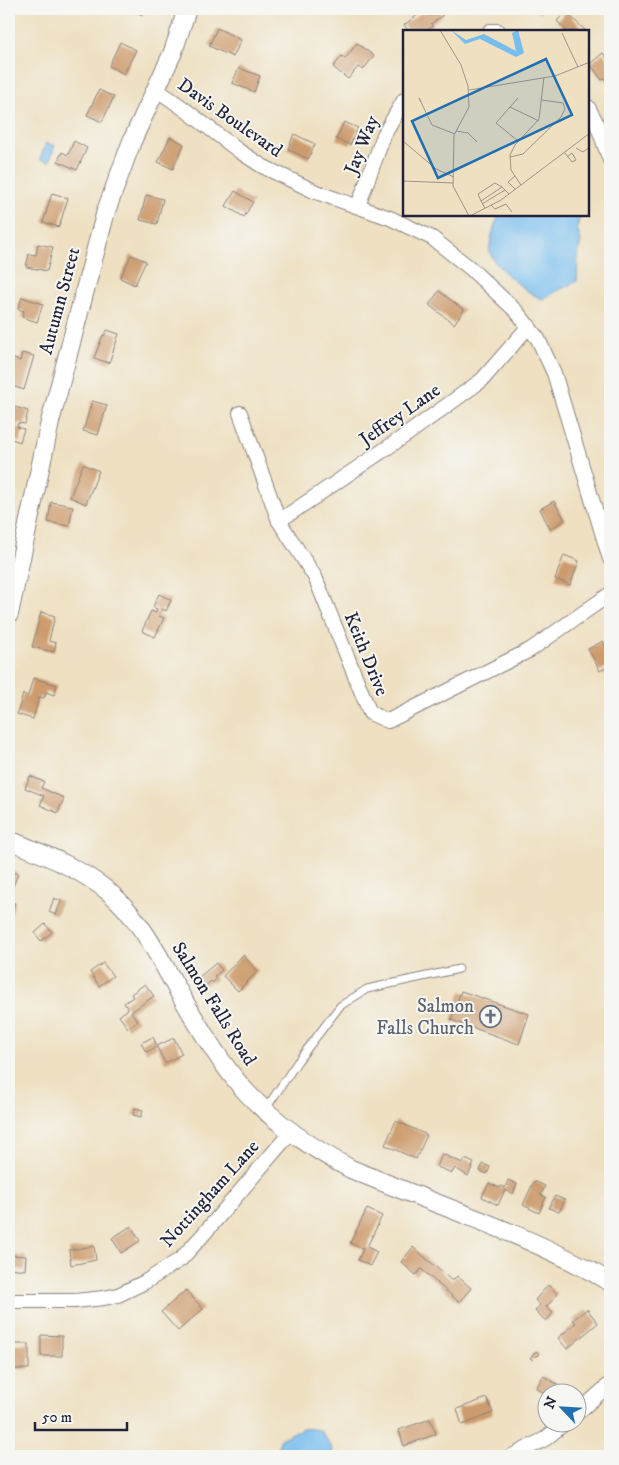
<svg xmlns="http://www.w3.org/2000/svg" width="619" height="1465" font-family="'IM FELL DW Pica',serif">
	<rect width="100%" height="100%" fill="#f6f6f2"/>
	<filter id="ink" filterUnits="userSpaceOnUse"><feTurbulence type="fractalNoise" baseFrequency=".02" numOctaves="2"/><feDisplacementMap in="SourceGraphic" scale="10" xChannelSelector="R" yChannelSelector="G"/><feConvolveMatrix kernelMatrix="1 2 1 2 8 2 1 2 1" color-interpolation-filters="sRGB"/></filter>
	<filter id="wash" filterUnits="userSpaceOnUse"><feTurbulence type="fractalNoise" baseFrequency=".0096" numOctaves="4" result="noise"/><feDisplacementMap in="SourceGraphic" scale="20" xChannelSelector="R" yChannelSelector="G"/><feGaussianBlur stdDeviation="1.12" result="paint"/><feColorMatrix in="noise" values="0 0 0 0 0 0 0 0 0 0 0 0 0 0 0 0 0 1.4 0 .05"/><feComposite in="paint" operator="in"/></filter>
	<g filter="url(#wash)">
		<rect width="100%" height="100%" fill="#eee0c1"/>
		<g fill="#77bdee" stroke="#4c7094">
			<path d="M46,143L55,146L49,162L40,159Z"/>
			<path d="M499,215H580L577,228L581,241L578,256L577,281L542,299C530,295 493,266 490,253C488,244 495,224 499,215Z"/>
			<path d="M303,1428L320,1430L331,1446L334,1456H277L280,1439Z"/>
		</g>
		<g id="blocks">
			<g fill="#cd9c6e">
				<path d="M129,9H146L143,15Z"/>
				<path d="M431,9H439L443,15L431,24L433,26L426,31H409L404,25L423,11L424,14Z"/>
				<path d="M531,9H542L540,13Z"/>
				<path d="M566,12L586,31H565L566,30L557,21Z"/>
				<path d="M217,28L241,40L233,57L209,46Z"/>
				<path d="M120,42L136,50L124,74L109,66Z"/>
				<path d="M357,43L374,56L363,70L358,67L348,79L333,67L342,56L345,59Z"/>
				<path d="M603,53L610,62V85L605,78L602,80L590,64Z"/>
				<path d="M239,68L260,76L254,92L232,83Z"/>
				<path d="M99,90L114,97L102,122L87,115Z"/>
				<path d="M344,122L358,128L350,145L336,139Z"/>
				<path d="M294,134L315,144L308,159L288,149Z"/>
				<path d="M170,137L184,144L173,169L158,162Z"/>
				<path d="M74,141L87,148L77,170L58,161L62,152L68,155Z"/>
				<path d="M235,191L253,202L244,217L226,206Z"/>
				<path d="M52,193L68,198L59,227L43,222Z"/>
				<path d="M146,195L163,199L157,224L140,220Z"/>
				<path d="M38,244L53,247L47,271L26,267L29,254L36,255Z"/>
				<path d="M131,255L146,261L135,285L120,278Z"/>
				<path d="M439,291L464,310L454,324L429,305Z"/>
				<path d="M22,297L43,304L37,322L22,317L24,311L18,309Z"/>
				<path d="M107,330L119,334L109,363L94,358L103,335L104,336Z"/>
				<path d="M22,353L34,356L24,390L9,385L13,370L9,369L12,358L20,361Z"/>
				<path d="M9,400L13,401L12,406L28,411L25,424L18,423L17,427L24,429L20,442L9,438L10,423H9Z"/>
				<path d="M92,401L107,405L98,435L83,431Z"/>
				<path d="M83,464L99,471L86,504L70,497Z"/>
				<path d="M554,501L565,520L550,529L540,509Z"/>
				<path d="M51,502L73,506L69,526L48,522Z"/>
				<path d="M564,555L579,561L570,585L555,579Z"/>
				<path d="M159,594L171,600L166,611L162,609L159,616L164,618L155,637L142,631L151,611L156,613L157,609L153,607Z"/>
				<path d="M41,612L55,616L49,641L56,643L54,652L32,647Z"/>
				<path d="M603,641L610,655V665L600,671L588,649Z"/>
				<path d="M33,678L57,685L54,695L46,692L44,698L39,697L33,719L17,714L23,694L28,696Z"/>
				<path d="M30,776L44,782L41,788L64,798L58,813L40,805L44,796L25,788Z"/>
				<path d="M9,870L18,874L9,896Z"/>
				<path d="M54,898L61,901L56,915L49,912Z"/>
				<path d="M9,901L15,903L9,919Z"/>
				<path d="M45,924L52,932L41,941L35,933Z"/>
				<path d="M243,955L258,971L238,991L223,976Z"/>
				<path d="M103,963L113,976L99,986L90,972Z"/>
				<path d="M216,963L222,970L214,977L216,979L213,983L211,981L205,986L198,978Z"/>
				<path d="M145,984L154,996L131,1012L138,1021L128,1028L119,1016L128,1009L124,1003L133,997L131,994Z"/>
				<path d="M461,991L529,1014L519,1044L451,1020Z"/>
				<path d="M153,1037L157,1046L174,1038L182,1054L165,1063L157,1047L146,1052L141,1043Z"/>
				<path d="M135,1108L143,1110L141,1117L133,1115Z"/>
				<path d="M396,1121L427,1135L416,1159L385,1145Z"/>
				<path d="M442,1154L463,1163L465,1159L474,1163L468,1176L455,1168L452,1173L437,1167Z"/>
				<path d="M483,1164L490,1167L487,1174L480,1171Z"/>
				<path d="M508,1180L517,1184L513,1194L505,1190L498,1205L482,1197L489,1183L500,1188L501,1186L505,1188Z"/>
				<path d="M534,1181L545,1186L541,1195L546,1197L539,1213L523,1205Z"/>
				<path d="M555,1196L565,1200L559,1212L549,1208Z"/>
				<path d="M367,1209L382,1216L367,1247L377,1252L370,1266L358,1260L363,1249L350,1243Z"/>
				<path d="M131,1226L140,1241L121,1253L112,1238Z"/>
				<path d="M94,1246L96,1260L71,1265L69,1250Z"/>
				<path d="M413,1247L452,1281L457,1276L471,1288L459,1302L421,1269L416,1275L401,1262Z"/>
				<path d="M9,1255L26,1256L25,1270L9,1268Z"/>
				<path d="M548,1285L558,1294L546,1307L553,1313L546,1321L535,1311L540,1305L535,1300Z"/>
				<path d="M186,1290L203,1309L178,1331L161,1312Z"/>
				<path d="M587,1309L598,1323L567,1349L558,1338L576,1323L573,1320Z"/>
				<path d="M41,1335L62,1336V1356H41Z"/>
				<path d="M610,1339V1350L606,1348Z"/>
				<path d="M12,1344H29V1369H9V1354H12Z"/>
				<path d="M536,1351L539,1354L533,1360L530,1358Z"/>
				<path d="M543,1376L563,1387L560,1392L546,1394L536,1388Z"/>
				<path d="M487,1398L493,1413L462,1425L457,1409Z"/>
				<path d="M430,1419L436,1434L404,1446L399,1430Z"/>
			</g>
		</g>
	</g>
	<g filter="url(#ink)">
		<use href="#blocks" fill-opacity="0" stroke="#88817e" stroke-width="1"/>
		<g fill="none" stroke-linecap="round" stroke-linejoin="round">
			<defs>
				<path id="service" d="M265,1110L298,1061L340,1006L367,989L459,969"/>
				<g id="minor">
					<path d="M490,31H498"/>
					<path d="M156,89L183,108L239,151L262,166L316,192L390,218L432,238L470,268L517,312L538,339L554,373L610,559"/>
					<path d="M588,107L597,124L610,160"/>
					<path d="M358,206L384,135L404,100"/>
					<path d="M240,413L279,521L315,577L370,713L388,721L530,650L610,594"/>
					<path d="M279,521L406,435L482,380L529,326"/>
					<path d="M9,1301H75L104,1298L118,1295L145,1282L181,1259L202,1236L291,1132"/>
					<path d="M576,1414L610,1384"/>
					<path d="M512,1456L545,1439L566,1422"/>
				</g>
				<g id="tertiary">
					<path d="M9,614L50,422L106,211L132,141L173,52L187,9"/>
					<path d="M9,840C43,854 80,868 109,892C141,919 160,959 180,994C200,1028 220,1064 248,1094C278,1125 313,1149 351,1169C438,1206 529,1234 610,1282"/>
				</g>
			</defs>
			<use href="#service" stroke="#88817e" stroke-width="9"/>
			<use href="#minor" stroke="#88817e" stroke-width="16"/>
			<use href="#tertiary" stroke="#88817e" stroke-width="20"/>
			<use href="#service" stroke="#fff" stroke-width="7"/>
			<use href="#minor" stroke="#fff" stroke-width="14"/>
			<use href="#tertiary" stroke="#fff" stroke-width="18"/>
		</g>
	</g>
	<defs>
		<symbol id="church-ring" viewBox="-11 -11 22 22"><circle r="9.5" fill="#f6f6f2" stroke="#6b7280" stroke-width="1.5"/><path d="M-1.2-6h2.4v3.5h3.3v2.4h-3.3V6h-2.4V-.1h-3.3v-2.4h3.3Z" fill="#6b7280"/></symbol>
	</defs>
	<g fill-rule="evenodd">
		<use href="#church-ring" x="478" y="1004" width="25" height="25"/>
	</g>
	<g text-anchor="middle" dominant-baseline="central" stroke-width="4" stroke-linejoin="round" paint-order="stroke">
		<g font-size="19" fill="#22223b" stroke="#f6f6f2">
			<text transform="translate(230 118) rotate(35)">Davis Boulevard</text>
			<text transform="translate(362 145) rotate(-68)">Jay Way</text>
			<text transform="translate(60 301) rotate(-75)">Autumn Street</text>
			<text transform="translate(400 415) rotate(-35)">Jeffrey Lane</text>
			<text transform="translate(366 654) rotate(68)">Keith Drive</text>
			<text transform="translate(214 1004) rotate(58)">Salmon Falls Road</text>
			<text transform="translate(210 1194) rotate(-48)">Nottingham Lane</text>
		</g>
		<g font-size="19" fill="#5b616d" stroke="#f6f6f2" text-anchor="end">
			<text x="474" y="1006">Salmon<tspan x="474" dy="22">Falls Church</tspan></text>
		</g>
	</g>
	<g transform="translate(403 30)">
		<rect width="186" height="186" fill="#eee0c1"/>
		<path d="M48,0L63,10L81,4L113,21L109,3L115,0L121,23L113,27L77,9L62,14Z" fill="#77bdee"/>
		<path fill="none" stroke="#9c948b" stroke-width="1" d="M37,0L58,35L65,56L66,77L51,105L50,156L66,186M159,3L175,37M66,60L152,46L187,32M115,68L93,93L115,111M18,72L16,68L29,95L52,104M107,77L136,91M53,101L65,103L74,112M0,111L33,139L51,147M173,118L180,122L187,117M161,122L169,132L173,130L169,123L164,127M107,127L120,124L158,87L162,79L160,73L139,70M112,146L105,152L112,159M0,151L50,153M118,155L108,140L107,125L112,115L136,89L141,47M78,171L75,164L92,153L99,157M79,174L102,160M88,175L92,179L103,174L109,182M82,178L78,171L99,157L106,164M67,186L98,170L187,103"/>
		<path fill="#1f6fb2" fill-opacity="0.15" stroke="#1f6fb2" stroke-width="2.5" d="M143,29L169,85L35,148L9,91Z"/>
		<rect width="186" height="186" fill="none" stroke="#22223b" stroke-width="2.5"/>
	</g>
	<rect width="619" height="1465" fill="none" stroke="#f6f6f2" stroke-width="30"/>
	<g transform="translate(562 1408) rotate(295)"><circle r="24" fill="#f6f6f2" stroke="#a1a1a9"/>
	<path d="M0-4L9 19L0 12L-9 19Z" fill="#1f6fb2"/>
	<text y="-8" font-size="14" font-weight="bold" text-anchor="middle" fill="#22223b">N</text>
	</g>
	<path d="M35 1422v8h92v-8" fill="none" stroke="#22223b" stroke-width="2.5"/>
	<text x="42" y="1422" font-size="15" fill="#22223b" stroke="#f6f6f2" stroke-width="4" paint-order="stroke">50 m</text>
</svg>
